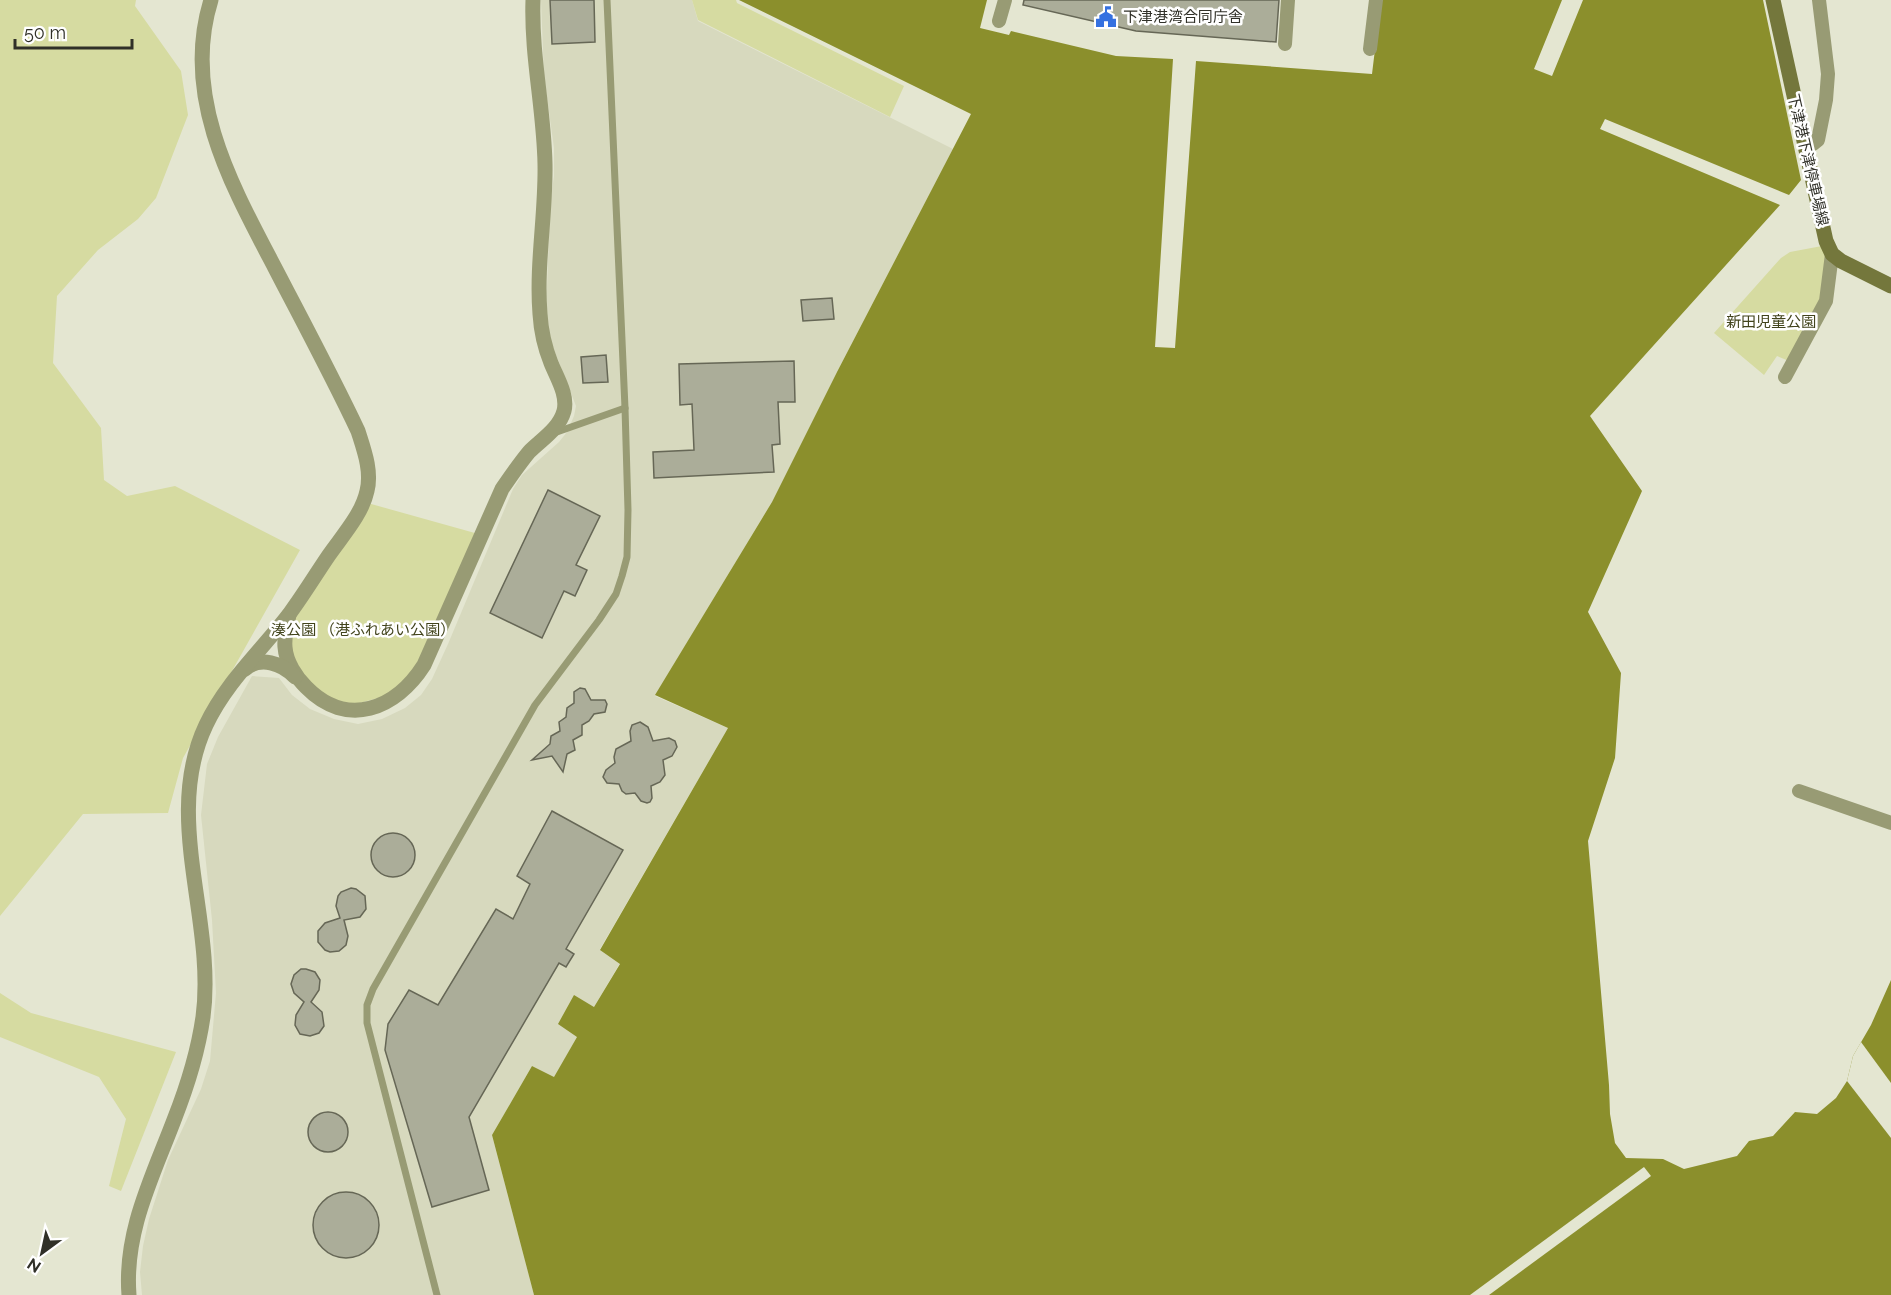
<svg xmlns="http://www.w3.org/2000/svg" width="1891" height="1295" font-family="Raleway,'Noto Sans JP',sans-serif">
	<rect width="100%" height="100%" fill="#e4e6d1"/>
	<path fill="#d7d9be" d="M541,0H692L698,21L953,149L837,372L772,502L655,696L728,728L600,949L620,963L594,1007L574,996L577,1037L554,1078L532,1066L492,1135L534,1295H142L140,1272L143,1246L149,1219L168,1160L201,1089L210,1061L216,993L212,920L201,815L207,764L218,737L252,676L279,678L292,695L310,709L334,719L358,724L382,719L405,708L421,695L432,679L448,644L513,489L522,475L559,442L567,432L574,416L576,406L551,342L546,314L550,206L554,176V148L544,76Z"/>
	<g fill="#d6dba1">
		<path d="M0,0H136L135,6L181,71L188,115L156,198L138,219L98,250L57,296L53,363L101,428L104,480L127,496L175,486L300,550L183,758L168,813L83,814L0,916Z"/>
		<path d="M692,0H736L737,3L904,86L890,117L698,20Z"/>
		<path d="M1822,246L1826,261L1821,302L1789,361L1777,356L1764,375L1714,333L1781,258L1790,252Z"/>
		<path d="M364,502L482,535L404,691L341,708L297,679L286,635L290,612Z"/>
		<path d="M0,993L31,1013L176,1052L121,1191L109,1186L126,1119L99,1077L0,1037Z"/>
	</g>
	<path fill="#8b8f2c" d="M739,0H987L980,28L1009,35L1011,31L1116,56L1173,59L1155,347L1175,348L1196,61L1372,74L1381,0H1562L1534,69L1552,76L1583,0H1763L1801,180L1789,195L1605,119L1600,129L1780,205L1590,416L1642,491L1588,612L1621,673L1615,758L1588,841L1609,1085L1610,1114L1615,1143L1626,1158L1663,1159L1684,1169L1737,1156L1749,1141L1773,1136L1795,1112L1817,1114L1836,1098L1847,1081L1853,1056L1871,1025L1891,980V1295H534L492,1135L532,1066L554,1077L577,1037L558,1024L574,995L594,1007L620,964L600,950L728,728L655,695L772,502L837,372L971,114Z"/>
	<g fill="#e4e6d1">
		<path d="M1861,1042L1891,1083V1138L1847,1081L1853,1056Z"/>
		<path d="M1644,1167L1651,1176L1489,1295H1470Z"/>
	</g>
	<g fill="#abad99" stroke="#666756" stroke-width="1.5">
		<path d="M550,0H594L595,42L552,44Z"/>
		<path d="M1024,0H1279L1276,42L1136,31L1023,5Z"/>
		<path d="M832,298L834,319L803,321L801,300Z"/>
		<path d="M606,355L608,382L583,383L581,357Z"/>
		<path d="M794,361L795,402H778L780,444L772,445L774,472L654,478L653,452L694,450L692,404L680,405L679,364Z"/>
		<path d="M548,490L600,516L576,565L587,570L575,596L564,591L542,638L490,613Z"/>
		<path d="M580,688L585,689L591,700H605L607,704L605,712L594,714L589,721L582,725V735L573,740L575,750L567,754L563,772L552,756L532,760L550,744L551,736L560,731L559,722L566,717L567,708L574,703V692Z"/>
		<path d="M640,722L648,727L653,741L669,738L675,741L677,747L672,756L663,760L665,775L660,782L651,786L652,798L650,802L647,803L641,801L635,793L626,794L622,791L619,784L607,783L603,777L606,770L615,763L614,757L616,749L631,741L630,731L632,725Z"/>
		<path d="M552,811L623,850L566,949L574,954L566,967L559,963L469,1117L489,1190L432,1207L385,1050L388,1024L409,990L438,1005L496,909L513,919L530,884L517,876Z"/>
		<circle cx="393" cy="855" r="22"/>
		<path d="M351,888L356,889L365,896L366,909L360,917L344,920L348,936L346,945L339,951L330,952L325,950L318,942V931L325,923L340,918L336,906L338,896L341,892Z"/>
		<path d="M301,969H306L315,972L320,980L319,990L311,1002L322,1012L324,1026L319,1033L310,1036L300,1034L295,1025L296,1015L304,1002L294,993L291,984L294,975Z"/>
		<circle cx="328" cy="1132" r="20"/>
		<circle cx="346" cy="1225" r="33"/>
	</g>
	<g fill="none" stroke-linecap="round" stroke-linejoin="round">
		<g stroke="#989b74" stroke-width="7">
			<path d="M554,433L625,408"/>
			<path d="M437,1295L367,1023V1005L373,989L535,705L599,620L616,594L622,576L627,557L628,510L625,408L607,0"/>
		</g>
		<g stroke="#989b74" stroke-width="14">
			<path d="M999,21L1005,0"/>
			<path d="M1285,44L1288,0"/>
			<path d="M1370,49L1376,0"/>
			<path d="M1805,146L1813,144L1818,140L1826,100L1828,74L1819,0"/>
			<path d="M1785,377L1826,301L1832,254"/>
			<path d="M1799,791L1891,823"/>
		</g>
		<g stroke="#989b74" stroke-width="15">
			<path d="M289,615C287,625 284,637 285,647C286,662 296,677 306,687C347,729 396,709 424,665L502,489C511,476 519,464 529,452C542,439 559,429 564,411C568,395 557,378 551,363C545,348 541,331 540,314C536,264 546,214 545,164C544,109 531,55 533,0"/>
			<path d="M245,669C260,656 282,663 295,677"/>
			<path d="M129,1295C124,1232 152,1178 174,1120C187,1087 198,1052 203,1017C216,920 162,818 206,725C226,682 262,650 290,613C304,594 316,574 329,555C343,535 362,514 367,491C372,471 364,450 358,431C332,376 303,322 275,268C232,186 181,96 211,0"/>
		</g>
		<path stroke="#74773c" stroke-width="15" d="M1773,0L1826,241L1832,254L1841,261L1891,286"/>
	</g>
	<defs>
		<symbol id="civic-bare" viewBox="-9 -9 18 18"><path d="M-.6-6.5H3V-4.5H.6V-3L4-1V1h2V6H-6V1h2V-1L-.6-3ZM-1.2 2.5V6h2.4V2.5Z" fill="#3571e0" stroke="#fff" stroke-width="2.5" paint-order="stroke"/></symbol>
	</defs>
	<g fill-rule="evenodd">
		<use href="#civic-bare" x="1091" y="2" width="30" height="30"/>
	</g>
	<g text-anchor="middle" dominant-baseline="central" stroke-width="5" stroke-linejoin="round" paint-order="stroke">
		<g font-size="15" fill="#303028" stroke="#fff" text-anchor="start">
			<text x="1123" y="17">下津港湾合同庁舎</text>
		</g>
		<g font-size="15" fill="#303028" stroke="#fff">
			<text transform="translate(1808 160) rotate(77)">下津港下津停車場線</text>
		</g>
		<g font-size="15" fill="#42441c" stroke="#fff">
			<text x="1771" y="322">新田児童公園</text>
			<text x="363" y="630">湊公園 （港ふれあい公園）</text>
		</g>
	</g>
	<g transform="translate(42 1253) rotate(213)" stroke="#ffffff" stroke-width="4.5" paint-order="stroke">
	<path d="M0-4.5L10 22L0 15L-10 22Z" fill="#303028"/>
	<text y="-9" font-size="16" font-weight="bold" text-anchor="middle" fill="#303028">N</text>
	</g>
	<path d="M15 39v9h117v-9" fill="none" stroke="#303028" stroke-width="3"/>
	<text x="24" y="39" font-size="18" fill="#303028" stroke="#ffffff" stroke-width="4.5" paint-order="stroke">50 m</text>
</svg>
